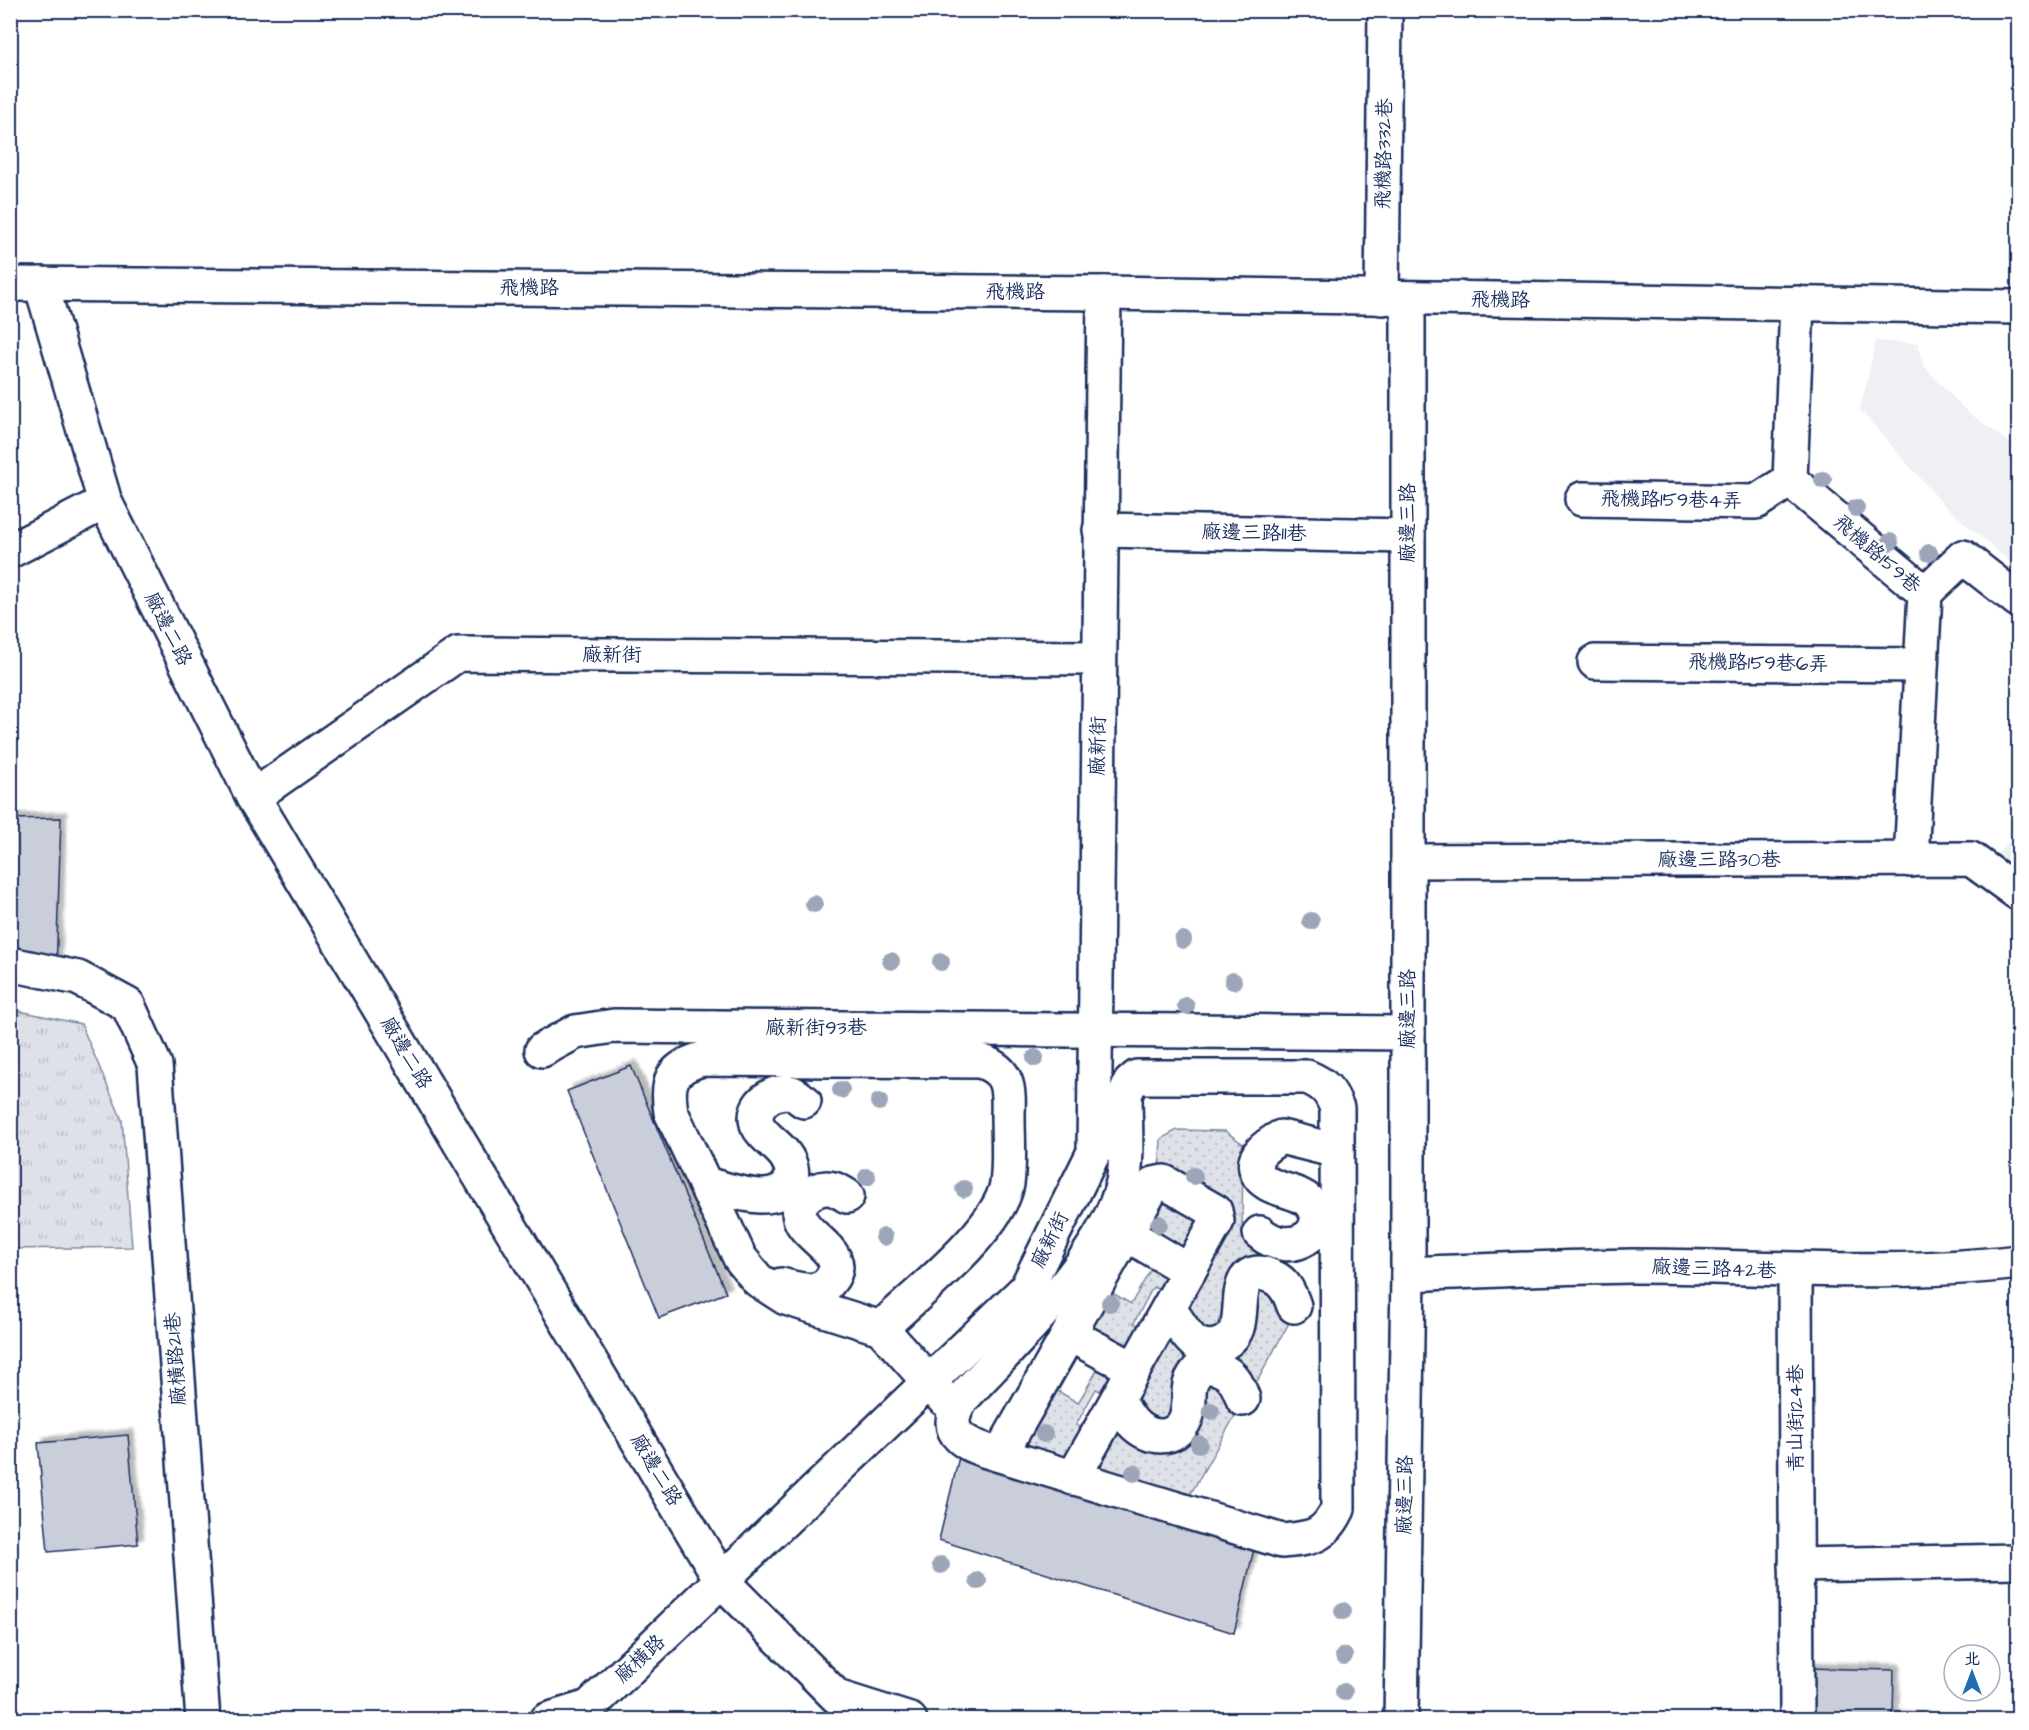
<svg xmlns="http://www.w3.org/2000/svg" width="2029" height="1730" font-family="'Architects Daughter','LXGW WenKai TC',sans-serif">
	<defs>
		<pattern id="grass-dots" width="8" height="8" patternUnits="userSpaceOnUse" patternTransform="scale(1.5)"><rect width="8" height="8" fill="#dee1e7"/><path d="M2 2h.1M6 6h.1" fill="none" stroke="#bec1c9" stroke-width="1.8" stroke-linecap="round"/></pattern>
		<pattern id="park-tufts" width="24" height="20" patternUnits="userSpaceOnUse" patternTransform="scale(1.5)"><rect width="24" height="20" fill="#dee1e7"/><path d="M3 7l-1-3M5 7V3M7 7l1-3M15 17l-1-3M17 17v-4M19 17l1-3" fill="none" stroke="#bec1c9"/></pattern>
		<filter id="shadow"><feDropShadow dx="5.5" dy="-5.5" stdDeviation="1.5" flood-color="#0004"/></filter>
	</defs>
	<rect width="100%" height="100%" fill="#fff"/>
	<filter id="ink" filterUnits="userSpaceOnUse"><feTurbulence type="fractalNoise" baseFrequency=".0167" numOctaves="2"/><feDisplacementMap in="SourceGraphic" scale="12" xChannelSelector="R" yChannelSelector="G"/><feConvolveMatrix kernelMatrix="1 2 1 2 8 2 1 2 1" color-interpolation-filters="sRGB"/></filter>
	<g filter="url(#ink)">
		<g fill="#eff0f4">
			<path d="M1876,341L1918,343L1923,365L1964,409L2018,449V569L1943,504L1860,410Z"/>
			<path d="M2018,831V889L1988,865Z"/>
		</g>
		<g fill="url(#grass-dots)" stroke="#7c88a2" stroke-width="1.5">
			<path d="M1177,1130L1225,1131L1243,1144L1242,1235L1255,1250L1282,1267L1267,1264L1229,1322L1209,1337L1181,1306L1228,1219L1159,1170L1161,1139Z"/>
			<path d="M1158,1190L1208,1213L1191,1255L1137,1229Z"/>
			<path d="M1152,1267L1174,1279L1166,1293L1153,1287L1134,1323L1144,1330L1131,1354L1089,1330L1111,1292L1131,1304Z"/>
			<path d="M1268,1289L1290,1321L1254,1387L1230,1354L1254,1290Z"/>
			<path d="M1169,1330L1198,1358L1171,1417L1163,1420L1147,1418L1132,1396Z"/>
			<path d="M1067,1348L1079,1354L1058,1391L1078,1403L1099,1367L1121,1379L1111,1396L1096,1389L1076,1425L1090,1433L1069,1469L1007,1453Z"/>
			<path d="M1204,1380L1221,1385L1237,1412L1187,1500L1094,1470L1120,1421L1152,1447Z"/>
		</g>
		<path fill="url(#park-tufts)" stroke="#7c88a2" stroke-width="1.5" d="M10,1009L81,1024L122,1120L132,1247L11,1249Z"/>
		<g fill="#caceda" stroke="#1b2f5e" stroke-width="1.5" filter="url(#shadow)">
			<path d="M61,818L56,973L10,959V819Z"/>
			<path d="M2018,851V867L2011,859Z"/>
			<path d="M631,1066L726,1293L659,1318L567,1091Z"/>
			<path d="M128,1435L138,1544L48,1552L38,1443Z"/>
			<path d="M959,1457L1254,1549L1234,1633L939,1540Z"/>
			<path d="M1804,1668L1894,1670L1893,1716L1945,1720H1804Z"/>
		</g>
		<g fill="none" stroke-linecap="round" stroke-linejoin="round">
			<defs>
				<g id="minor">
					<path d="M10,284L1104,293L2018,307"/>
					<path d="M41,284L105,502L253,797L722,1581L837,1697L910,1720"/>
					<path d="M1382,298L1385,10"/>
					<path d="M1797,303L1790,480L1925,593L1911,860"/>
					<path d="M1582,499L1756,502L1790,480"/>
					<path d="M1100,530L1408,536"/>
					<path d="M10,551L105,502"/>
					<path d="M1925,593L1963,557L2018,600"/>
					<path d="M1595,662L1920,665"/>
					<path d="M253,797L458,654L1099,658"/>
					<path d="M1408,861L1971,859L2018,893"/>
					<path d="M10,964L78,978L128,1005L155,1065L203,1720"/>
					<path d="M542,1050L575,1032L614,1026L1408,1033"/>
					<path d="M1137,1077H1307C1324,1084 1330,1090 1337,1108L1338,1509C1324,1538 1311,1538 1282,1541L1000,1455C969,1446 938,1436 961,1400C1012,1344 1107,1256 1123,1182C1128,1160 1125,1118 1125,1095L1130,1083Z"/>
					<path d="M705,1184C728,1189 777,1210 790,1181C794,1172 790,1162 785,1155C777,1144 762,1136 757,1124C751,1104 774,1089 792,1093C796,1094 800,1099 804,1101"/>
					<path d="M1125,1233L1189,1271"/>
					<path d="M1260,1233C1292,1260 1331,1231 1312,1205C1299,1187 1266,1193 1257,1172C1250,1155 1269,1144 1281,1137L1337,1151"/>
					<path d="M1795,1271L1797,1720"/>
					<path d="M1408,1274C1483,1271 1557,1267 1632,1266C1761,1266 1889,1277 2018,1262"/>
					<path d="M781,1285C796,1289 818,1296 829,1282C853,1254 807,1240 800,1218C796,1205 806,1194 817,1190C829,1185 838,1190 847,1196"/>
					<path d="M1169,1308C1176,1318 1184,1334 1194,1342C1209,1352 1231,1345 1237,1328C1244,1308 1232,1259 1273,1277C1285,1282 1290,1294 1294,1306"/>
					<path d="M881,1328C915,1295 999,1230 1007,1184C1010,1163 1008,1138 1008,1115C1009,1088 1009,1070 980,1061L702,1059C671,1068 666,1081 671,1112L740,1258L758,1280L786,1298L881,1328L944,1399"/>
					<path d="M1069,1334L1134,1369"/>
					<path d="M1117,1400C1122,1407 1127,1416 1133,1423C1149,1440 1176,1442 1186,1418C1194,1396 1181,1388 1201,1367C1225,1365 1236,1377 1243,1399"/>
					<path d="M1000,1455L1154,1184L1164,1182L1215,1211L1217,1221L1073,1478"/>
					<path d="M1796,1565L2018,1561"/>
					<path d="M547,1720L589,1707L1026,1289L1094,1152L1104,293"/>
					<path d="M1401,1720L1408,1274V299"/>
				</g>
			</defs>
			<use href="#minor" stroke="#1b2f5e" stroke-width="38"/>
			<use href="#minor" stroke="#fff" stroke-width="33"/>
		</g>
		<g fill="#9da5b9">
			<circle cx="1823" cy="480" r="9"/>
			<circle cx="1856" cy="508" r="9"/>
			<circle cx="1890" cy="542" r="9"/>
			<circle cx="1929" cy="553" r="9"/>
			<circle cx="814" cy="904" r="9"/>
			<circle cx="1311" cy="921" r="9"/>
			<circle cx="1183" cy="940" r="9"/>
			<circle cx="891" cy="961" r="9"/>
			<circle cx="941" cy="962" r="9"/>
			<circle cx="1233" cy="981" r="9"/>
			<circle cx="1186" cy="1006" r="9"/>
			<circle cx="1035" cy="1058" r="9"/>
			<circle cx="841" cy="1090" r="9"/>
			<circle cx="879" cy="1102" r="9"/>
			<circle cx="1194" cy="1176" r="9"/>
			<circle cx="867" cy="1177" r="9"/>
			<circle cx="964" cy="1189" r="9"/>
			<circle cx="1159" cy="1224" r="9"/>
			<circle cx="884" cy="1237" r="9"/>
			<circle cx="1110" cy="1303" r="9"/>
			<circle cx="1211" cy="1411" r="9"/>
			<circle cx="1044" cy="1434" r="9"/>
			<circle cx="1199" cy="1444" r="9"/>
			<circle cx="1134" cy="1473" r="9"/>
			<circle cx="941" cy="1565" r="9"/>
			<circle cx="978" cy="1581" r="9"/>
			<circle cx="1343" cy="1611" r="9"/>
			<circle cx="1344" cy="1656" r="9"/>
			<circle cx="1344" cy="1692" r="9"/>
		</g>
	</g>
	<g text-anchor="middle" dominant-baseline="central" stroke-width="5" stroke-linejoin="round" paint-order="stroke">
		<g font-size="20" fill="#1b2f5e" stroke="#fff">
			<text transform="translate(1384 154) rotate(-89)">飛機路332巷</text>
			<text x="529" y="288">飛機路</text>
			<text x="1015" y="292">飛機路</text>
			<text transform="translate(1500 300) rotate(1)">飛機路</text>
			<text transform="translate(1671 500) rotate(1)">飛機路159巷4弄</text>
			<text transform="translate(1408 523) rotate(-90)">廠邊三路</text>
			<text transform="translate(1254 533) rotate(1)">廠邊三路11巷</text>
			<text transform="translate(1877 554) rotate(41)">飛機路159巷</text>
			<text transform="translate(168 629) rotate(63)">廠邊二路</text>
			<text x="612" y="655">廠新街</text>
			<text transform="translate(1758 663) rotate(1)">飛機路159巷6弄</text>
			<text transform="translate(1098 746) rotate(-89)">廠新街</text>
			<text x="1719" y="860">廠邊三路30巷</text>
			<text transform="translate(1408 1009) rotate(-90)">廠邊三路</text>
			<text x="816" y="1028">廠新街93巷</text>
			<text transform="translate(406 1053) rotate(59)">廠邊二路</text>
			<text transform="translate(1050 1240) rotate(-64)">廠新街</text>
			<text transform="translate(1714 1269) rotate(2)">廠邊三路42巷</text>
			<text transform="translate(176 1359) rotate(-94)">廠橫路21巷</text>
			<text transform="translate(1796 1418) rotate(-90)">青山街124巷</text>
			<text transform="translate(656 1470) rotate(59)">廠邊二路</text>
			<text transform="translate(1405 1495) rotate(-89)">廠邊三路</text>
			<text transform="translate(640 1659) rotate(-43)">廠橫路</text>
		</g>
	</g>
	<rect width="2029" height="1730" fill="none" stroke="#fff" stroke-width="36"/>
	<rect x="18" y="18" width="1993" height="1694" fill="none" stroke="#1b2f5e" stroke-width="2" filter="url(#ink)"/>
	<g transform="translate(1972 1673)"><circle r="28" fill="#ffffff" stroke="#a4acbf" stroke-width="1.5"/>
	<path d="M0-4.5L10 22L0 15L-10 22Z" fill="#1f6fb2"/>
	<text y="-9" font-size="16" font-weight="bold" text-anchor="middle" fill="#1b2f5e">北</text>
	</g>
</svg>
